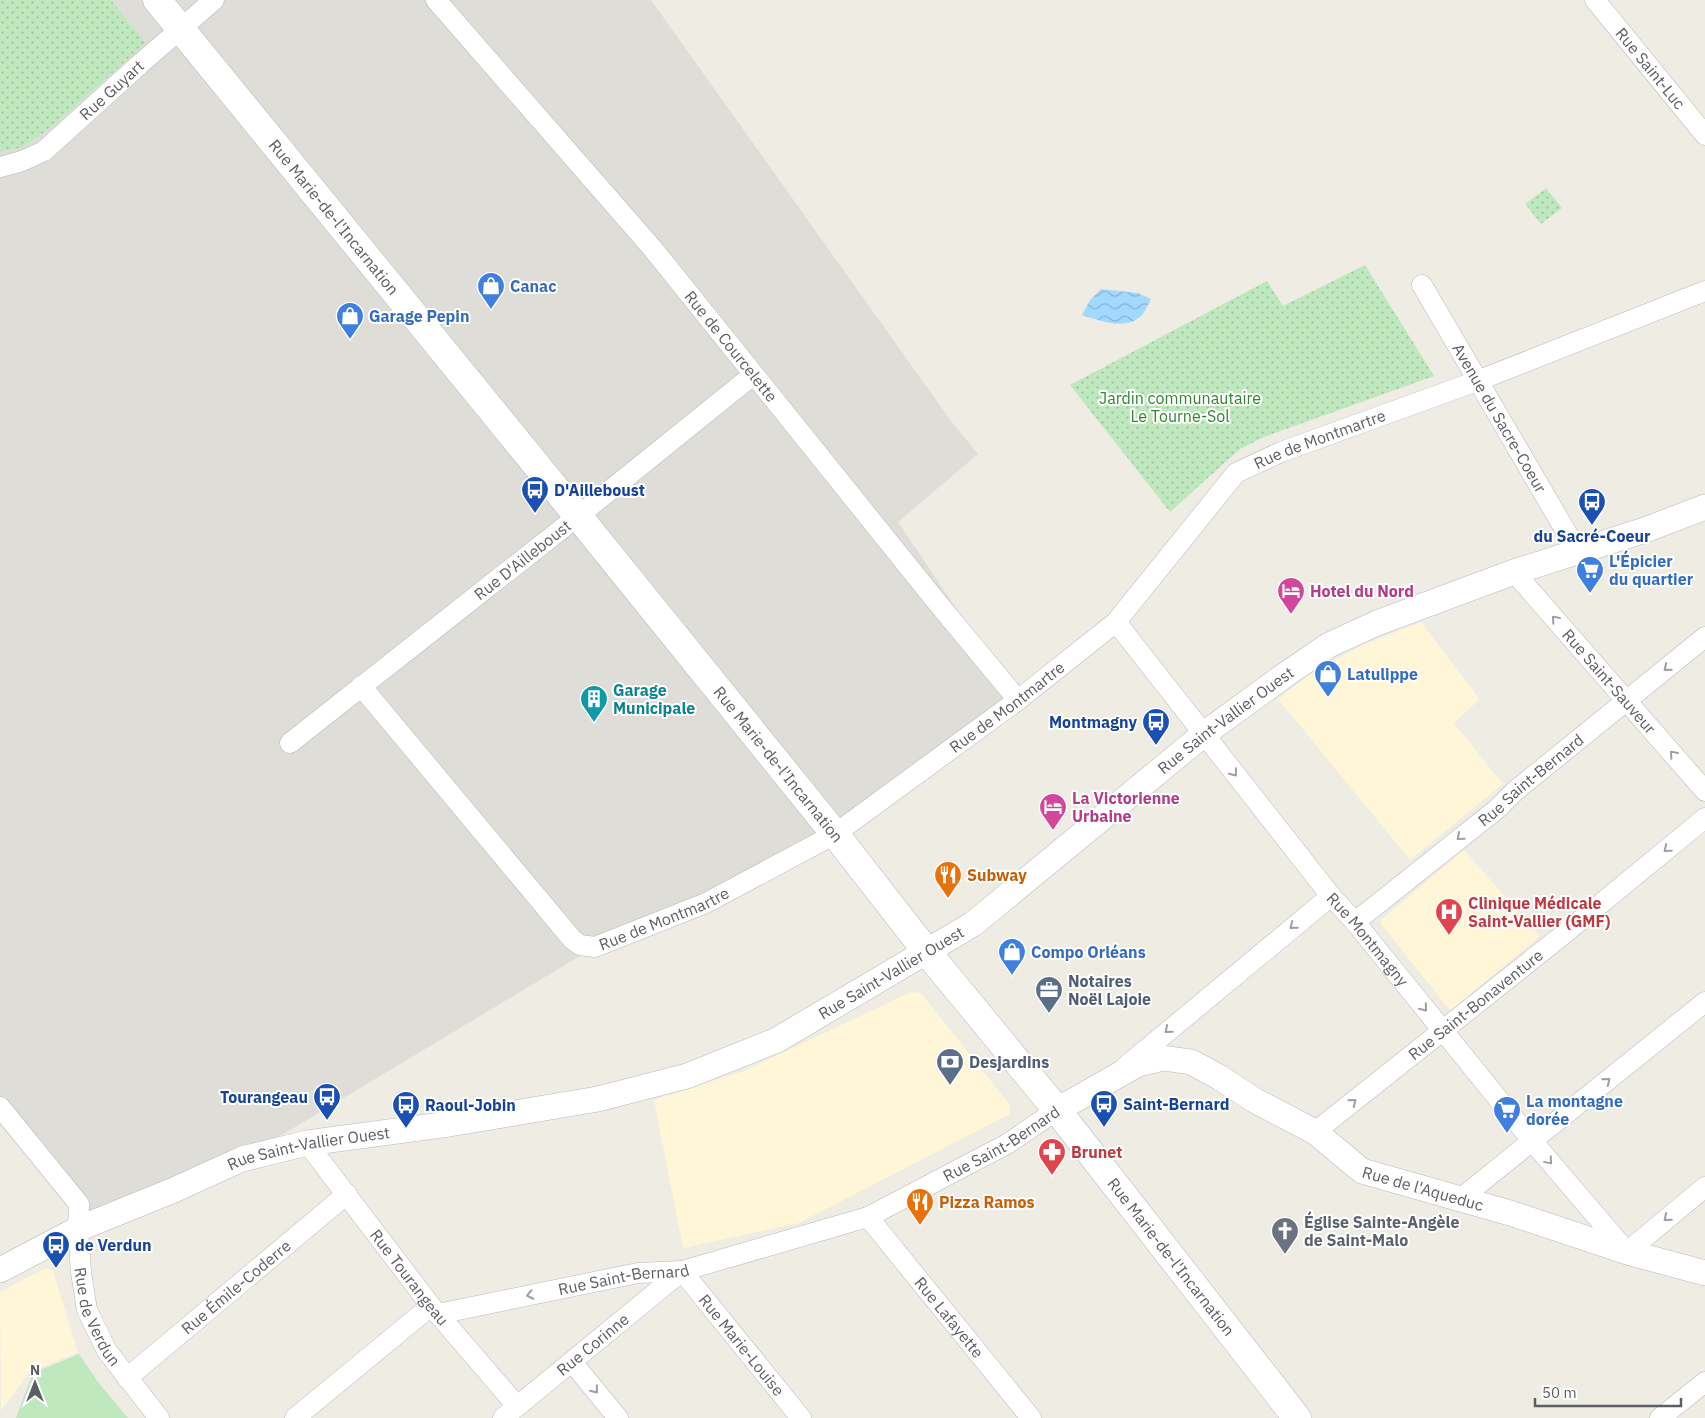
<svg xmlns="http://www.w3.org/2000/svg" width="1705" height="1418" font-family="'IBM Plex Sans',sans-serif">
	<defs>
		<pattern id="park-dots" width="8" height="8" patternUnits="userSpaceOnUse" patternTransform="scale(1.25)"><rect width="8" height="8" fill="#bfe8be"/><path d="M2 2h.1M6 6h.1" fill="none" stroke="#9ebf9e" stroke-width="1.8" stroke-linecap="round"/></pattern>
		<pattern id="water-waves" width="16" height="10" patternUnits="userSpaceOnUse" patternTransform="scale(1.25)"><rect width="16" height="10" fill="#a2d9ff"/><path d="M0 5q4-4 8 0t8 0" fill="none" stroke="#87b3d2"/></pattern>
	</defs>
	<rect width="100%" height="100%" fill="#efece3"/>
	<g fill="#fff5d7">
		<path d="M1421,622L1480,699L1454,723L1503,784L1410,860L1278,699L1312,672L1363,645Z"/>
		<path d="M1464,850L1540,936L1452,1009L1448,1008L1381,924L1382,919Z"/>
		<path d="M911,992L921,993L1010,1105V1114L799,1223L683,1248L654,1100L744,1071Z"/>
		<path d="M46,1268L53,1271L78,1352L29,1373L1,1411L0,1292Z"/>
	</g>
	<path fill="#dfddd7" d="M111,0H651L951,421L978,454L898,522L1018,700L835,834L595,947L242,1159L78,1229V1204L0,1102V152L21,148L52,127L146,43Z"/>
	<path fill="#bfe8be" d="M79,1354L98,1382L128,1418H16L33,1373Z"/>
	<g fill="url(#park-dots)">
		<path d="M0,0H111L146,43L52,127L21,148L0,152Z"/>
		<path d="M1546,188L1562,208L1541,224L1525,204Z"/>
		<path d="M1365,265L1434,376L1264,437L1240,449L1170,512L1070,385L1267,281L1283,306Z"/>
	</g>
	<path fill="url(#water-waves)" d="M1101,289L1138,293L1151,299C1148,304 1146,310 1143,314C1126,332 1102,321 1082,315L1090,300Z"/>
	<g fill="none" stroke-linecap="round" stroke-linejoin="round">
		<defs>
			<g id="minor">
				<path id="s1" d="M436,0L653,249L936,601L1018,700"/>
				<path id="s2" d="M1595,0L1705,135"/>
				<path id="s3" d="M0,167L22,161L44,151L140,64L214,0"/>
				<path id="s4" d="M1422,285L1578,552"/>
				<path id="s5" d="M1514,572L1705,791"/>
				<path id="s6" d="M1116,622L1331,896L1355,922L1533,1142L1627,1252L1705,1187"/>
				<path id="s7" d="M361,686L572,939L580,945L595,947L706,903L835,834L1018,700L1116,622L1236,473L1281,452L1477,381L1705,291"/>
				<path id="s8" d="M290,743L578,516L753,375"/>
				<path id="s9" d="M1355,922L1497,809L1515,791L1705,637"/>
				<path d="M1125,1067L1331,896"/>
				<path id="s10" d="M0,1107L79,1204L78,1229L81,1272L87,1310L107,1351L159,1418"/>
				<path id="s11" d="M1315,1132L1559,938L1705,818"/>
				<path id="s12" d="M307,1143L431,1306L517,1406"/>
				<path d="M1460,1199L1705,1002"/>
				<path id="s13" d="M868,1217L1031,1418"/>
				<path id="s14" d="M682,1271L801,1418"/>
				<path id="s15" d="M438,1314L638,1273L682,1271L868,1217L1007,1144L1057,1110"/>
				<path d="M572,1362L618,1418"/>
				<path id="s16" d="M127,1378L347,1194"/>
				<path d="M295,1418L431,1306"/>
				<path id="s17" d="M503,1418L682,1271"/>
				<path d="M1660,1418L1705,1382"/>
			</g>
			<g id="tertiary">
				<path id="s18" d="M1057,1110L1138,1064L1163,1058L1191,1062L1219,1077L1254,1100L1315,1132L1362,1171L1510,1213L1627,1252L1705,1273"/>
				<path id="s19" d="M0,1270L78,1229L174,1190L242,1159L307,1143L449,1124L598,1099L687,1076L777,1040L973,924L1204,734L1285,675L1329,645L1377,623L1514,572L1645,530L1705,507"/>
			</g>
			<g id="secondary">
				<path id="s20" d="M157,0L578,516L835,834L927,952L1057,1110L1297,1418"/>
			</g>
		</defs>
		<use href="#minor" stroke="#b6b9be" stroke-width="21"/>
		<use href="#tertiary" stroke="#b6b9be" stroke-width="26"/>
		<use href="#secondary" stroke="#b6bac0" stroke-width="29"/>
		<use href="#minor" stroke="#fff" stroke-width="20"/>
		<use href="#tertiary" stroke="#fff" stroke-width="25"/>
		<use href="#secondary" stroke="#fff" stroke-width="28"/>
	</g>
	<defs><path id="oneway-chevron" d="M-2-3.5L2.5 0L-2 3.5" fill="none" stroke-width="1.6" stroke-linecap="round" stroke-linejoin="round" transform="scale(1.25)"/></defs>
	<g stroke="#9d9fa2">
		<use href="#oneway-chevron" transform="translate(1555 619) rotate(-131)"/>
		<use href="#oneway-chevron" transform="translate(1667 668) rotate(141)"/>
		<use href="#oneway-chevron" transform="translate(1673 754) rotate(-131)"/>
		<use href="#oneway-chevron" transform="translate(1234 773) rotate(52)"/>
		<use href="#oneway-chevron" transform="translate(1460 837) rotate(141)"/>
		<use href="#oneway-chevron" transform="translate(1667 849) rotate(141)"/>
		<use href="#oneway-chevron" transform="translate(1293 926) rotate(141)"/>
		<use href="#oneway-chevron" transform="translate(1424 1008) rotate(51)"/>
		<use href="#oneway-chevron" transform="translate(1168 1030) rotate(140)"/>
		<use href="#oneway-chevron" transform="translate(1607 1081) rotate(-39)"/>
		<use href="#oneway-chevron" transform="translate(1353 1102) rotate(-39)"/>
		<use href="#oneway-chevron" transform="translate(1549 1161) rotate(50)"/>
		<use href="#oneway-chevron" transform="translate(1667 1218) rotate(140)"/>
		<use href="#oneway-chevron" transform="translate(530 1295) rotate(168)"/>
		<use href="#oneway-chevron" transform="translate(595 1390) rotate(51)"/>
	</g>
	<defs>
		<symbol id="shop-pin" viewBox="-11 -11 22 30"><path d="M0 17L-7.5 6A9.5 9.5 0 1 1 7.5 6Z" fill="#3f7fe0" stroke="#fff"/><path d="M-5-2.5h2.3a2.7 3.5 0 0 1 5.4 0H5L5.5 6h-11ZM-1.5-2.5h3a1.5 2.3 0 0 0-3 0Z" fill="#fff"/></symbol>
		<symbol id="bus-pin" viewBox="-11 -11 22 30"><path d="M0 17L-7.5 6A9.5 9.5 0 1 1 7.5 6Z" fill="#1a4fb4" stroke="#fff"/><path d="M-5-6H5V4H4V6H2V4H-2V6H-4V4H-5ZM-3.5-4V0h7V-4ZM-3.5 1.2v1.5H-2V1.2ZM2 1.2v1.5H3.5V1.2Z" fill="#fff"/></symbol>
		<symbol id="supermarket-pin" viewBox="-11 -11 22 30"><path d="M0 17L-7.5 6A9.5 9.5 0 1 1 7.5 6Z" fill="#3f7fe0" stroke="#fff"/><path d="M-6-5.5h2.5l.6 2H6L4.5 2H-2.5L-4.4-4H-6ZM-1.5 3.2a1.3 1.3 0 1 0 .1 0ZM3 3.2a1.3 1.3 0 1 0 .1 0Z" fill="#fff"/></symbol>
		<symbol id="hotel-pin" viewBox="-11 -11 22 30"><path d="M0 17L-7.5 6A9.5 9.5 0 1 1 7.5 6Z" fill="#d1479c" stroke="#fff"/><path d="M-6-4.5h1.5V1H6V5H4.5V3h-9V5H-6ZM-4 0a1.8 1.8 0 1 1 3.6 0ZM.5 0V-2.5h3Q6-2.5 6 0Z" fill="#fff"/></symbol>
		<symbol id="building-pin" viewBox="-11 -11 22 30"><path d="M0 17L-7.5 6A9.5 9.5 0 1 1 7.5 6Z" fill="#0f9aa8" stroke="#fff"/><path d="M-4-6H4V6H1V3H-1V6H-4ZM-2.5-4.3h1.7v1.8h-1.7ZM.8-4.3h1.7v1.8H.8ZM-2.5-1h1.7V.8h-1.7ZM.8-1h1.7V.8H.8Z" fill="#fff"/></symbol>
		<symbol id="restaurant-pin" viewBox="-11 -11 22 30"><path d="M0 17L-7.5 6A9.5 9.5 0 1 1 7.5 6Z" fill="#e8710a" stroke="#fff"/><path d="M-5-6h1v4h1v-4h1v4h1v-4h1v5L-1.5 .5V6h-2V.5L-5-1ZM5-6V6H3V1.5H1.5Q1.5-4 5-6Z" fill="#fff"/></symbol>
		<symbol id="hospital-pin" viewBox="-11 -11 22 30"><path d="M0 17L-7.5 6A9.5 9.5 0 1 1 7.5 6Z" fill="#e0444e" stroke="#fff"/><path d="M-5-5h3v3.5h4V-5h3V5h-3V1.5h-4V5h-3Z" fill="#fff"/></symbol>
		<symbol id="office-pin" viewBox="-11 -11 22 30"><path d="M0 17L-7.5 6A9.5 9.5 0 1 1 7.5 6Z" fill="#5c6f8a" stroke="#fff"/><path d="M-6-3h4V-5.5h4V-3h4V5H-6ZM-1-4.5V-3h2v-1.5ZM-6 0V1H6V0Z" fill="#fff"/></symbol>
		<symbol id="bank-pin" viewBox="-11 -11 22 30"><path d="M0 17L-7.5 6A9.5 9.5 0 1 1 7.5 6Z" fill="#5c6f8a" stroke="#fff"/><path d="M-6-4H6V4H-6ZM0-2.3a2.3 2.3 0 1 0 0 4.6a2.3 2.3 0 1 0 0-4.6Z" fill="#fff"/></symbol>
		<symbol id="pharmacy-pin" viewBox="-11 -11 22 30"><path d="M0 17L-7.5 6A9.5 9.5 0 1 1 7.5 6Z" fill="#e0444e" stroke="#fff"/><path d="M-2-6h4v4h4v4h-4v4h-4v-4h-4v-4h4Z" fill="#fff"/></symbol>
		<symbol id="church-pin" viewBox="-11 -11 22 30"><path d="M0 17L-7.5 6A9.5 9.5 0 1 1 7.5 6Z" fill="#6b7280" stroke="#fff"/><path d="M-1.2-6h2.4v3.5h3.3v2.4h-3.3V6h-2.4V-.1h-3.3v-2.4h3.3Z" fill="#fff"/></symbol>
	</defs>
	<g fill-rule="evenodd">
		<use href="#shop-pin" x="475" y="270" width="32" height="43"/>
		<use href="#shop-pin" x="334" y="300" width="32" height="43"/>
		<use href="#bus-pin" x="519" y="474" width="32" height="43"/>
		<use href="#bus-pin" x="1576" y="486" width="32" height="43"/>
		<use href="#supermarket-pin" x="1574" y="554" width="32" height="43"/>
		<use href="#hotel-pin" x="1275" y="575" width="32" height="43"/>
		<use href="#shop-pin" x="1312" y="658" width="32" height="43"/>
		<use href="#building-pin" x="578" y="683" width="32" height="43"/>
		<use href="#bus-pin" x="1140" y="706" width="32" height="43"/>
		<use href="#hotel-pin" x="1037" y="791" width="32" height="43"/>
		<use href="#restaurant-pin" x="932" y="859" width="32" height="43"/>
		<use href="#hospital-pin" x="1433" y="896" width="32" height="43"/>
		<use href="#shop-pin" x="996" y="936" width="32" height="43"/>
		<use href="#office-pin" x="1033" y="974" width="32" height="43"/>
		<use href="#bank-pin" x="934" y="1046" width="32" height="43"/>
		<use href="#bus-pin" x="311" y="1081" width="32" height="43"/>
		<use href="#bus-pin" x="1088" y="1088" width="32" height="43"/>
		<use href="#bus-pin" x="390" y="1089" width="32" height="43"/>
		<use href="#supermarket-pin" x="1491" y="1094" width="32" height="43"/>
		<use href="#pharmacy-pin" x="1036" y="1136" width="32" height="43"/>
		<use href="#restaurant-pin" x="904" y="1186" width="32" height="43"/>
		<use href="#church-pin" x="1269" y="1215" width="32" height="43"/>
		<use href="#bus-pin" x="40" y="1229" width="32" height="43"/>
	</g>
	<g text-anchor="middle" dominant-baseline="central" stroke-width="4" stroke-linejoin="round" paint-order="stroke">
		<g font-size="16" fill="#5b5f64" stroke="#fff">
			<text stroke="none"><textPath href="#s2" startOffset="88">Rue Saint-Luc</textPath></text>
			<text stroke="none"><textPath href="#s3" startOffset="138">Rue Guyart</textPath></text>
			<text stroke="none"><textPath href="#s20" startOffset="280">Rue Marie-de-l'Incarnation</textPath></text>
			<text stroke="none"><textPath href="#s1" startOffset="455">Rue de Courcelette</textPath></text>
			<text stroke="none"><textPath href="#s4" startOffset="154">Avenue du Sacre-Coeur</textPath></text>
			<text stroke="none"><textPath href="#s7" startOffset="1254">Rue de Montmartre</textPath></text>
			<text stroke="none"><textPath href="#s8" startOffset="296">Rue D'Ailleboust</textPath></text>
			<text stroke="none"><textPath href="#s5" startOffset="145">Rue Saint-Sauveur</textPath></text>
			<text stroke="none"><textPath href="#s7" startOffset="834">Rue de Montmartre</textPath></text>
			<text stroke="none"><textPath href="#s19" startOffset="1369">Rue Saint-Vallier Ouest</textPath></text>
			<text stroke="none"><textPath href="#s20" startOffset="985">Rue Marie-de-l'Incarnation</textPath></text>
			<text stroke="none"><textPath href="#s9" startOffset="226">Rue Saint-Bernard</textPath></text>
			<text stroke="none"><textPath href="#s7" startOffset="429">Rue de Montmartre</textPath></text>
			<text stroke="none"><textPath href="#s6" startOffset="405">Rue Montmagny</textPath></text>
			<text stroke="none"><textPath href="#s19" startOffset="949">Rue Saint-Vallier Ouest</textPath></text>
			<text stroke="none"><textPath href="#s11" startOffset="205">Rue Saint-Bonaventure</textPath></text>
			<text stroke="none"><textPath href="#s15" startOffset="594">Rue Saint-Bernard</textPath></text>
			<text stroke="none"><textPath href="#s19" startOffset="334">Rue Saint-Vallier Ouest</textPath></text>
			<text stroke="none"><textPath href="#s18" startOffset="414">Rue de l'Aqueduc</textPath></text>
			<text stroke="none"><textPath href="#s20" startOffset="1615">Rue Marie-de-l'Incarnation</textPath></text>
			<text stroke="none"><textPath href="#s12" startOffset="169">Rue Tourangeau</textPath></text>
			<text stroke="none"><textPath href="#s15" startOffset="189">Rue Saint-Bernard</textPath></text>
			<text stroke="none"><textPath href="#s16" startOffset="142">Rue Émile-Coderre</textPath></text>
			<text stroke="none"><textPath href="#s10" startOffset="241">Rue de Verdun</textPath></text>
			<text stroke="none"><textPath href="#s13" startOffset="129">Rue Lafayette</textPath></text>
			<text stroke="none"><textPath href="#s14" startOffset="95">Rue Marie-Louise</textPath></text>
			<text stroke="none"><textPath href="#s17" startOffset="116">Rue Corinne</textPath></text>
		</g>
		<g font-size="16" font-weight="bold" fill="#366cbe" stroke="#fff" text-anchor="start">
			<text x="510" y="286">Canac</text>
			<text x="369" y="316">Garage Pepin</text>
			<text x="1609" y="561">L'Épicier<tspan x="1609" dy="18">du quartier</tspan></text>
			<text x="1347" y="674">Latulippe</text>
			<text x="1031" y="952">Compo Orléans</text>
			<text x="1526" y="1101">La montagne<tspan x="1526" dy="18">dorée</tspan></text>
		</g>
		<g font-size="16" fill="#308731" stroke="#fff">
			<text x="1180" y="398">Jardin communautaire<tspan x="1180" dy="18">Le Tourne-Sol</tspan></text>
		</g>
		<g font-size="16" font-weight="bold" fill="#164399" stroke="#fff" text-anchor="start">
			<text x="554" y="490">D'Ailleboust</text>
			<text x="1592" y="536" text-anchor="middle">du Sacré-Coeur</text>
			<text x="1137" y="722" text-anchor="end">Montmagny</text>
			<text x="308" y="1097" text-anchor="end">Tourangeau</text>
			<text x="1123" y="1104">Saint-Bernard</text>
			<text x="425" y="1105">Raoul-Jobin</text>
			<text x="75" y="1245">de Verdun</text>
		</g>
		<g font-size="16" font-weight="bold" fill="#b23c85" stroke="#fff" text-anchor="start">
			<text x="1310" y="591">Hotel du Nord</text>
			<text x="1072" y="798">La Victorienne<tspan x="1072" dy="18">Urbaine</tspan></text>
		</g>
		<g font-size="16" font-weight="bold" fill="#0d838f" stroke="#fff" text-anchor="start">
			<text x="613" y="690">Garage<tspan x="613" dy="18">Municipale</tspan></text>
		</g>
		<g font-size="16" font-weight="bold" fill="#c56008" stroke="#fff" text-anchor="start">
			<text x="967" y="875">Subway</text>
			<text x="939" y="1202">Pizza Ramos</text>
		</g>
		<g font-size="16" font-weight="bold" fill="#be3a42" stroke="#fff" text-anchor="start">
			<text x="1468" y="903">Clinique Médicale<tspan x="1468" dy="18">Saint-Vallier (GMF)</tspan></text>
			<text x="1071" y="1152">Brunet</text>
		</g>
		<g font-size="16" font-weight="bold" fill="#4e5e75" stroke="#fff" text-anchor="start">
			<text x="1068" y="981">Notaires<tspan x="1068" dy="18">Noël Lajoie</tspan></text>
			<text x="969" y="1062">Desjardins</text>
		</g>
		<g font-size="16" font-weight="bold" fill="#5b616d" stroke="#fff" text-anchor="start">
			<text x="1304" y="1222">Église Sainte-Angèle<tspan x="1304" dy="18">de Saint-Malo</tspan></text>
		</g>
	</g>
	<g transform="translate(35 1383)" stroke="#ffffff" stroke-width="4" paint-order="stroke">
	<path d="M0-4L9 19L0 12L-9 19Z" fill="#5b5f64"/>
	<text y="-8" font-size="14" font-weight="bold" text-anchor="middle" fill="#5b5f64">N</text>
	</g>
	<path d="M1535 1398v8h146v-8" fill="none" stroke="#5b5f64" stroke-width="2.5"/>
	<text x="1542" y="1398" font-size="15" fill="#5b5f64" stroke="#ffffff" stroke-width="4" paint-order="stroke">50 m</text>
</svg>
